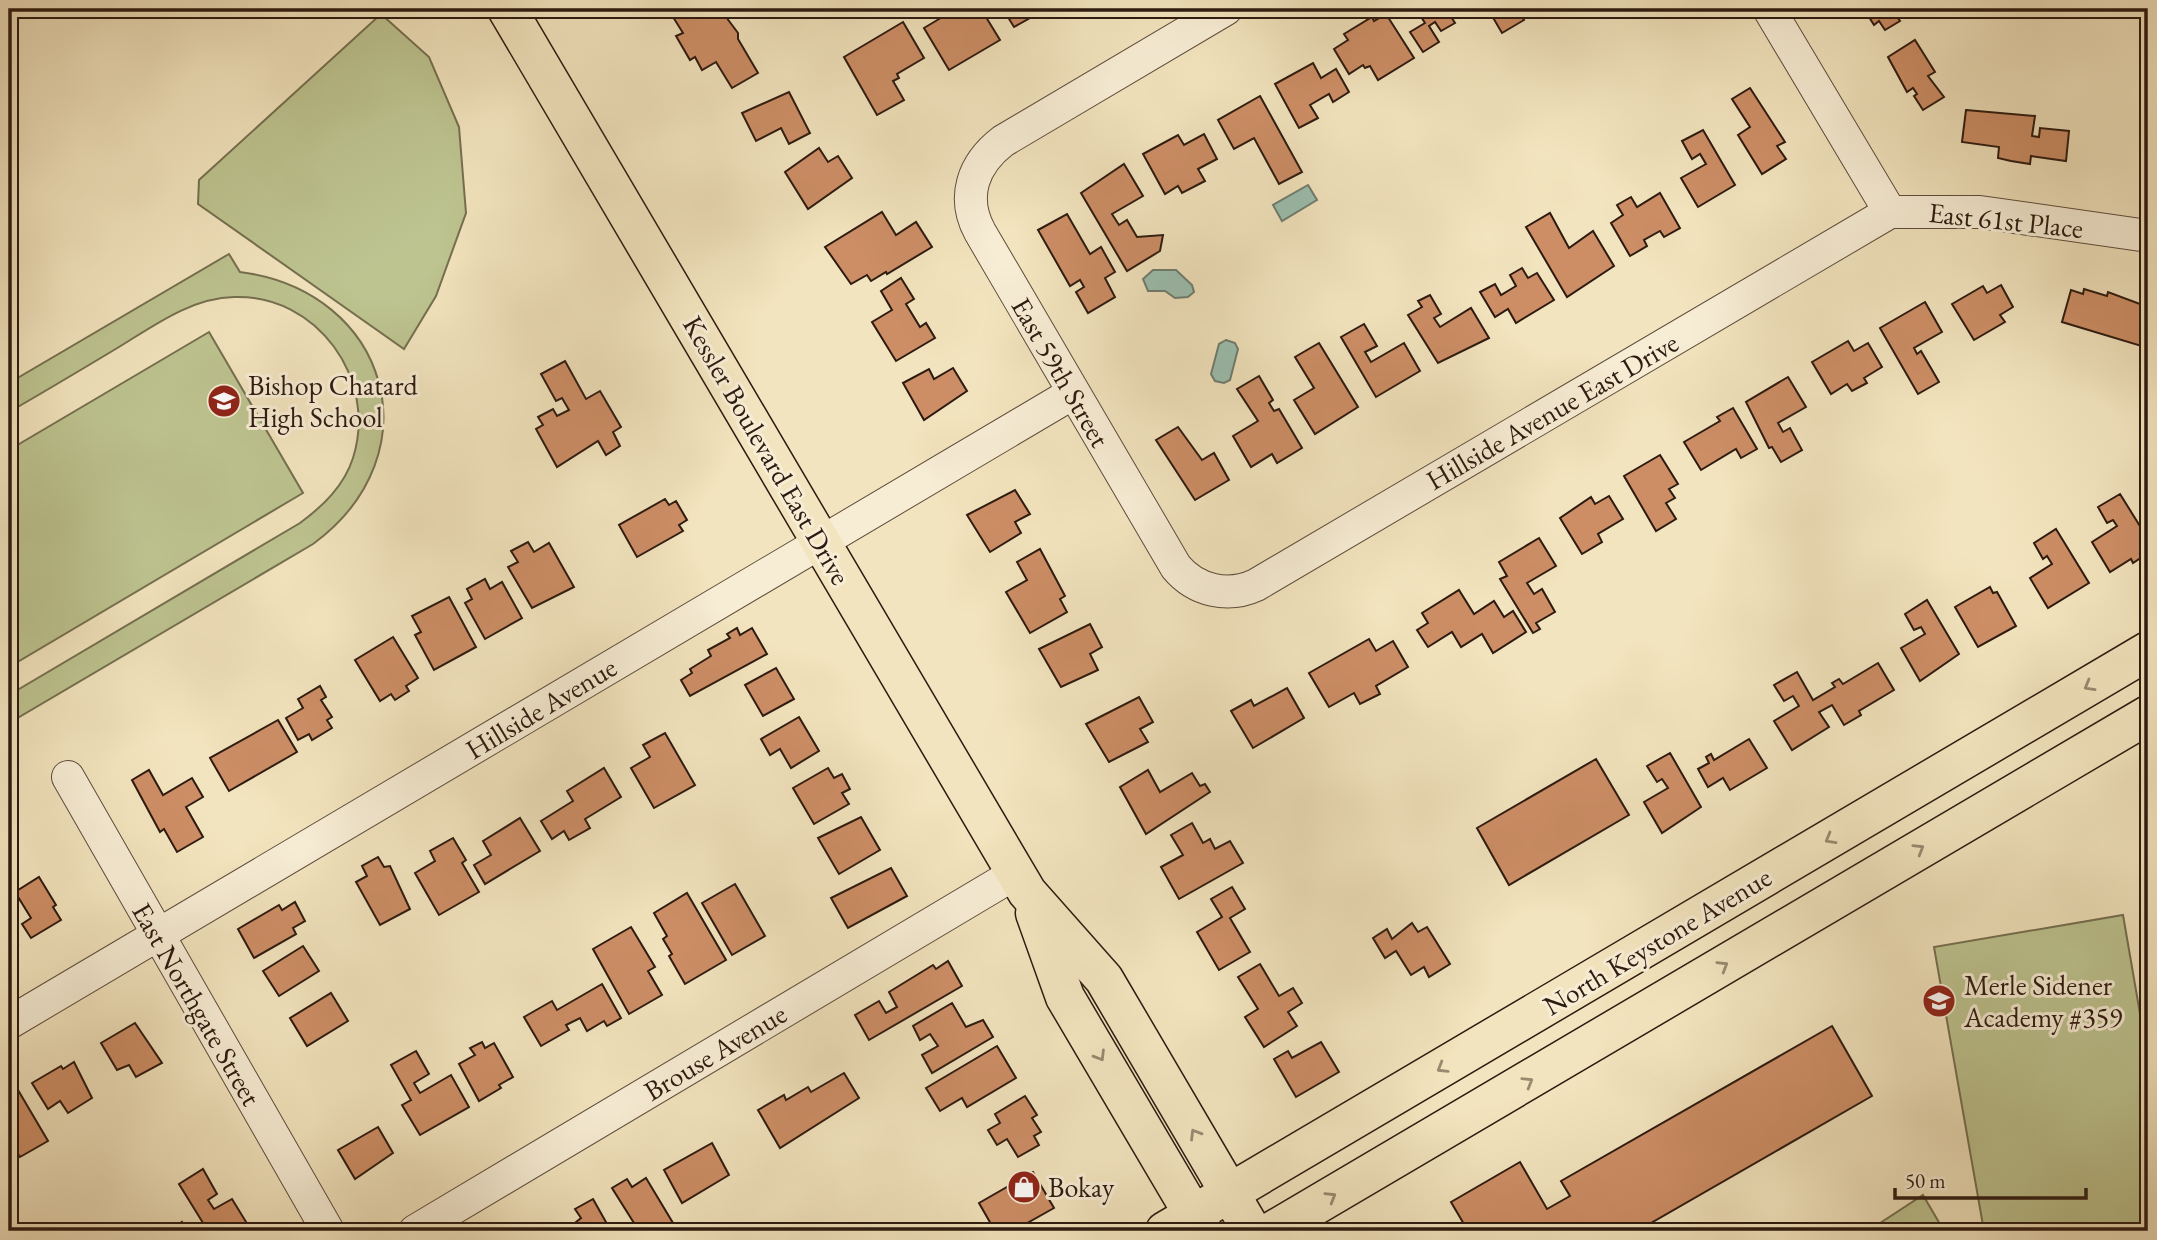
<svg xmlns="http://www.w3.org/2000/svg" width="2157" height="1240" font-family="'EB Garamond',serif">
	<rect width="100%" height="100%" fill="#f2e4be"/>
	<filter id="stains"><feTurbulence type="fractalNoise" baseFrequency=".00286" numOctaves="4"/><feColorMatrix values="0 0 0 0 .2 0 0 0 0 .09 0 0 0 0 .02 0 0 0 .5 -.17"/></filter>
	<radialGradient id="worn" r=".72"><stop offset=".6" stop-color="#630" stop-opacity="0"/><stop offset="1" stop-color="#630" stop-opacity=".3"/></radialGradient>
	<g fill="#bdc490" stroke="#756f50" stroke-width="2">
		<path d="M381,14L429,57L459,127L466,213L436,296L404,349L198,204L199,180Z"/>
		<path d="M229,254L240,272C389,291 436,454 313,544L9,723V695L300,523C323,506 344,486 353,458C378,379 317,294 234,297C189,298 151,328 114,350C79,371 44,392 9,412V383Z"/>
		<path d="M209,332L303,493L9,667V450Z"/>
		<path d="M2123,915L2148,1060V1231H1984L1934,947Z"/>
		<path d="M1923,1195L1944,1231H1876L1874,1227Z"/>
	</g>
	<g fill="#9bbfb0" stroke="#6f7d70" stroke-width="2">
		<path d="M1308,185L1317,200L1282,221L1273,205Z"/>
		<path d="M1153,270H1176L1192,285L1194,292L1188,297L1175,298L1165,291H1148L1143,279Z"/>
		<path d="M1226,340L1235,343L1238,349L1230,380L1224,383L1215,381L1211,374L1219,344Z"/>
	</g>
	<g fill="#cd8e66" stroke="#2d1a10" stroke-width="2">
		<path d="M688,9H720L738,33V39L758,73L732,88L716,62L702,70L695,57L690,60L676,36L683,33L673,17Z"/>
		<path d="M946,9H981L1000,40L949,70L924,28L949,13Z"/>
		<path d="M1003,9H1046L1014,27Z"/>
		<path d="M1416,9H1459L1450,15L1455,23L1441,31L1435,22L1429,26L1439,42L1423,52L1410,32L1425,23Z"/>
		<path d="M1488,9H1518L1524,20L1502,33Z"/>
		<path d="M1864,9H1902L1903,11L1896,15L1900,21L1885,30L1879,21L1874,25Z"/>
		<path d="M1386,14L1414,58L1378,80L1370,66L1365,68L1363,65L1349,74L1334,49L1348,40L1344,34L1372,17L1374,21Z"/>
		<path d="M903,22L924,58L897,74L899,78L893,81L904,100L877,115L844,57Z"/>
		<path d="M1915,40L1935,72L1928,76L1944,97L1923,110L1914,96L1917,94L1913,88L1907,92L1888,57Z"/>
		<path d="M1313,63L1321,78L1336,69L1349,92L1333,102L1329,94L1310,105L1318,118L1299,128L1275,84Z"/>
		<path d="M1750,88L1785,142L1777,146L1786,159L1762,174L1738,135L1750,127L1732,99Z"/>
		<path d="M789,92L810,133L789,144L781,128L756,141L742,113Z"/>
		<path d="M1260,96L1302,172L1279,184L1254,138L1234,149L1218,120Z"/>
		<path d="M1966,110L2035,116L2032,136L2039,137L2040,128L2069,131L2066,161L2031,156L2030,164L2011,161L1998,158L1999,147L1962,142Z"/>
		<path d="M1703,130L1735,185L1698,207L1681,178L1706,164L1700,154L1692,159L1682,141Z"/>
		<path d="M1204,134L1217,159L1198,169L1205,181L1182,193L1178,186L1165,194L1143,154L1178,135L1184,145Z"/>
		<path d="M819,148L828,162L838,156L852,178L808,209L785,172Z"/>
		<path d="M1124,164L1143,196L1112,214L1119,225L1127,220L1137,237L1163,235L1160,251L1127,271L1081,193Z"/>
		<path d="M1660,193L1680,228L1664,237L1660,231L1644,240L1647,246L1630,256L1611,223L1623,215L1617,205L1631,197L1637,207Z"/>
		<path d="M882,212L896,235L916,222L932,247L887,274L886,272L871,281L867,275L851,284L825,247Z"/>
		<path d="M1550,213L1569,248L1593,231L1614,266L1567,297L1526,227Z"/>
		<path d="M1067,214L1090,254L1101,247L1115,272L1105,278L1115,297L1088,313L1076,292L1084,287L1080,280L1070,286L1038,230Z"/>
		<path d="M1522,268L1528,278L1537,273L1554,300L1516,323L1508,309L1495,317L1480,292L1495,284L1501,295L1516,286L1510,275Z"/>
		<path d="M901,278L914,299L906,304L920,327L926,323L935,338L896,361L872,322L892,310L881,291Z"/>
		<path d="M2001,285L2013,307L2000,315L2005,322L1974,340L1952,304L1983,286L1987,293Z"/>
		<path d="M2084,289L2107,296L2108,292L2148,307V348L2062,322L2071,290L2083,294Z"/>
		<path d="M1430,295L1441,314L1434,318L1440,327L1471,308L1489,338L1438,363L1408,315L1422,307L1418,301Z"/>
		<path d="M1925,302L1942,332L1914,348L1917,354L1921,351L1939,382L1918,394L1880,328Z"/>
		<path d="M1364,324L1377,346L1365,352L1371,362L1404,343L1420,371L1376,397L1341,337Z"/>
		<path d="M1848,341L1854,351L1868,343L1882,367L1864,378L1867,383L1852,391L1847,384L1831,394L1812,362Z"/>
		<path d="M1319,343L1358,407L1315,434L1294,400L1314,388L1295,357Z"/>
		<path d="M565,361L586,399L600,391L621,427L613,432L620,446L606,455L598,441L557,467L536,429L543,425L538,417L553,409L557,416L569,410L562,398L556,401L541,374Z"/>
		<path d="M953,368L967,391L924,420L903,383L929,369L934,379Z"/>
		<path d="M1259,376L1273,400L1269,403L1274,411L1279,409L1302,448L1277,463L1272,454L1251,467L1233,436L1258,421L1237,389Z"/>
		<path d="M1788,377L1806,407L1778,423L1783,432L1790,428L1802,450L1781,462L1772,447L1769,448L1746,402Z"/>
		<path d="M1733,408L1757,449L1741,458L1736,449L1701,470L1684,442L1720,421L1717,417Z"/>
		<path d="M1178,427L1202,460L1214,453L1229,480L1195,500L1156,440Z"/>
		<path d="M1660,455L1678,484L1669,489L1675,498L1666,503L1676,519L1656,531L1624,476Z"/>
		<path d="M1015,490L1030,514L1015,522L1021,533L990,552L967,515Z"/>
		<path d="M2120,494L2148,539V549L2140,554L2142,557L2133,563L2131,559L2110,572L2092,542L2117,526L2113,520L2107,523L2098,507Z"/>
		<path d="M1609,496L1623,519L1598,534L1602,542L1582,554L1560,518L1591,497L1595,504Z"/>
		<path d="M665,499L669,505L676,501L687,520L679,525L683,531L637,557L619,525Z"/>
		<path d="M2056,529L2089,583L2048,608L2030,578L2052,564L2047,556L2043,559L2034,543Z"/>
		<path d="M1539,538L1556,566L1527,583L1534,594L1542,589L1555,612L1536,623L1540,629L1533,633L1500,579L1507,576L1499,562Z"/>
		<path d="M528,542L534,552L549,543L574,587L532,608L508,567L518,562L511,551Z"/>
		<path d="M1040,549L1065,596L1060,599L1067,612L1030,633L1006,592L1027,580L1017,562Z"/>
		<path d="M485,579L490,589L502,582L522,618L485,639L465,603L472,599L467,589Z"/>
		<path d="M1990,587L1993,593L1997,592L2016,626L1978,647L1955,607Z"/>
		<path d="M1459,590L1474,614L1494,601L1504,617L1513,611L1526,632L1493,653L1482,634L1461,647L1452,632L1428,647L1417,630L1428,623L1422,613Z"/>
		<path d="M449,597L476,647L434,670L415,635L421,632L412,616Z"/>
		<path d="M1927,600L1959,654L1920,681L1901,648L1925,634L1921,627L1914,630L1905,614Z"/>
		<path d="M1090,624L1102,647L1090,654L1098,670L1061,687L1039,649Z"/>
		<path d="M737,628L740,635L752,628L767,654L690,696L681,680L692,673L690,669L711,656L708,650L730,638L727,634Z"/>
		<path d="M393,637L418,678L406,686L409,691L395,700L391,694L380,701L355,660Z"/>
		<path d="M1369,639L1376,651L1393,641L1408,667L1376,686L1380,694L1360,704L1354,693L1329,707L1309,673Z"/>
		<path d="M1878,663L1894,690L1859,711L1861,715L1844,725L1832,705L1819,712L1829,727L1792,750L1774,721L1799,706L1793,696L1784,701L1774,685L1797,672L1813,700L1835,687L1832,683L1839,679L1843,684Z"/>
		<path d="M776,668L794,699L763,716L745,685Z"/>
		<path d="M320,686L326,697L321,700L332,717L327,720L332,728L312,740L309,734L298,740L286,718L303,708L298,699Z"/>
		<path d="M1287,688L1304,718L1253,748L1231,711L1251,700L1254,706Z"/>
		<path d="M1139,697L1153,722L1140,729L1148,742L1109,762L1086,724Z"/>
		<path d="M799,717L819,751L791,768L780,749L770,755L761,739Z"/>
		<path d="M278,720L297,752L229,791L210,758Z"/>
		<path d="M665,733L695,785L654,808L631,768L650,757L643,745Z"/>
		<path d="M1749,739L1767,768L1730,790L1723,778L1708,787L1698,769L1709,763L1706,757L1711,754L1714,760Z"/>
		<path d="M1670,753L1701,807L1662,833L1644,802L1668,788L1662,779L1657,782L1647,766Z"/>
		<path d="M1596,759L1629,815L1509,885L1477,828Z"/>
		<path d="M604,768L621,797L585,819L590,828L569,840L564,831L552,839L541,821L573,801L567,791Z"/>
		<path d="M828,768L834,778L842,774L850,789L842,793L849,804L814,824L793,788Z"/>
		<path d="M149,770L163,795L192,778L203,797L186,807L203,837L177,852L164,829L160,832L132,780Z"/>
		<path d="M1148,770L1160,792L1192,773L1200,786L1205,784L1210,792L1146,834L1120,787Z"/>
		<path d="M861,817L880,850L839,874L818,838Z"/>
		<path d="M520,818L540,851L485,884L474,865L491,855L483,841Z"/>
		<path d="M1192,823L1203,843L1210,839L1215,849L1230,841L1243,863L1179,899L1161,867L1183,855L1171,835Z"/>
		<path d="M453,838L466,860L462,863L479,892L439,915L415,873L435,861L430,851Z"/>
		<path d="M378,857L384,867L390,866L410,909L380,925L356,882L367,876L362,866Z"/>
		<path d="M891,868L907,896L848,928L831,898Z"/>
		<path d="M39,877L56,905L53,907L61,920L31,938L22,924L31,918L15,892Z"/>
		<path d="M735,884L765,936L732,955L702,903Z"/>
		<path d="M1232,887L1245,909L1230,918L1250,952L1219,970L1197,932L1222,917L1211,899Z"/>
		<path d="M687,893L726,960L685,984L669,956L672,954L663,939L667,936L654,913Z"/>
		<path d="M295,902L305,921L293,928L296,934L254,958L238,929L279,905L282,910Z"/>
		<path d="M1412,923L1418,932L1427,927L1450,964L1429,977L1424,967L1411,975L1396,951L1385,958L1373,938L1387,929L1392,939Z"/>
		<path d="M631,927L655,967L648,971L662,995L629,1014L593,949Z"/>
		<path d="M9,928L18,944L9,950Z"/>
		<path d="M303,946L319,971L279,996L263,971Z"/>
		<path d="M948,961L962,986L869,1040L855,1015L879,1001L886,1013L897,1007L889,992L933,965L936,969Z"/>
		<path d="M1260,964L1279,996L1293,988L1302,1003L1288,1012L1297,1026L1264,1047L1245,1017L1258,1009L1238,977Z"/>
		<path d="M602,984L621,1018L607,1026L604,1021L587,1031L580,1018L566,1025L569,1030L541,1046L524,1017L552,1001L557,1010Z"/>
		<path d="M331,993L348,1021L307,1046L290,1018Z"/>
		<path d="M952,1003L966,1027L983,1020L993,1037L932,1073L922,1055L938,1046L930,1034L920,1040L913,1026Z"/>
		<path d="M135,1023L162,1063L136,1077L129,1065L117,1070L101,1043Z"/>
		<path d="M1832,1026L1872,1096L1637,1231H1468L1451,1202L1520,1162L1547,1209L1570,1196L1561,1181Z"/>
		<path d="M482,1042L485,1048L494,1043L513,1077L499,1085L501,1088L479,1101L459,1064L475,1055L470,1048Z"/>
		<path d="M1321,1042L1339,1072L1296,1097L1274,1059L1288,1051L1292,1058Z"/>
		<path d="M997,1046L1016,1078L967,1107L962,1098L940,1111L926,1088Z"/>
		<path d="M416,1051L429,1074L414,1083L420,1093L451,1075L469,1107L420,1135L402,1105L411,1100L391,1065Z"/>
		<path d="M74,1062L92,1098L68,1113L60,1101L48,1109L32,1083L61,1066L63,1069Z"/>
		<path d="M844,1073L859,1098L780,1148L758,1110L784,1095L786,1100L808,1087L811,1092Z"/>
		<path d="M18,1090L48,1141L20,1157L11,1143L9,1144V1095Z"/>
		<path d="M1025,1096L1037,1115L1032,1118L1041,1132L1034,1136L1039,1145L1018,1157L1007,1139L997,1145L988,1130L1000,1123L995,1114Z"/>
		<path d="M378,1127L393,1153L355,1179L338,1150Z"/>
		<path d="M712,1143L729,1175L682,1203L664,1170Z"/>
		<path d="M203,1169L217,1194L208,1200L214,1209L232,1199L251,1230L258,1226L262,1231H208L179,1184Z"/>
		<path d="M1033,1172L1054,1208L1013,1231H995L979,1203Z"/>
		<path d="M646,1178L673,1223L660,1231H639L612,1188L627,1179L632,1187Z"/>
		<path d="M593,1199L611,1231H565L581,1218L575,1209Z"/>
		<path d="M182,1222L187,1231H167Z"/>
	</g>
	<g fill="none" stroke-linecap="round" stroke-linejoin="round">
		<defs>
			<g id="street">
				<path d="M1226,9L1003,141C973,164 961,197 980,232L1176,567C1196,591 1228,598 1256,585L1890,212"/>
				<path d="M1769,9L1890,212H1980L2148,236"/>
				<path d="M68,777L328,1231"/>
				<path d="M9,1023L1073,393"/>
				<path d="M415,1231L1016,873"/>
			</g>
			<g id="primary">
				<path d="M507,9L1027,892L1104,979L1252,1231"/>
				<path d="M1035,913L1065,997L1203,1231"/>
				<path d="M1165,1231L2148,651"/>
				<path d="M1272,1231L2148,715"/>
			</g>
		</defs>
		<use href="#street" stroke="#5e4c3c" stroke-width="34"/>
		<use href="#primary" stroke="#2d1a10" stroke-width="41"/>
		<use href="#street" stroke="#f7edd5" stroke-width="32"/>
		<use href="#primary" stroke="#f2e4be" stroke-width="38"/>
	</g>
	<defs><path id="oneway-chevron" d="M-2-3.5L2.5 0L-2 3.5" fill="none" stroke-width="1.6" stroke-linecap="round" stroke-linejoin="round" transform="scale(1.75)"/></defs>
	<g stroke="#998970">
		<use href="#oneway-chevron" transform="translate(2089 686) rotate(150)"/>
		<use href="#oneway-chevron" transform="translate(1830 839) rotate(150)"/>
		<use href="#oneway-chevron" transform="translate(1919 849) rotate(-31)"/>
		<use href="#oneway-chevron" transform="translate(1723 966) rotate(-31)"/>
		<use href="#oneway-chevron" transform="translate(1100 1056) rotate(59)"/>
		<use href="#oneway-chevron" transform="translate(1442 1068) rotate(149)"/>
		<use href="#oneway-chevron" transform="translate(1528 1082) rotate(-31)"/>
		<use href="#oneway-chevron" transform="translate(1195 1134) rotate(-121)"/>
		<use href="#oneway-chevron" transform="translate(1331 1197) rotate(-31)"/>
	</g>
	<defs>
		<symbol id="school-disc" viewBox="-11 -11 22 22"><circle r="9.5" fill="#8f2418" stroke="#f7edd5"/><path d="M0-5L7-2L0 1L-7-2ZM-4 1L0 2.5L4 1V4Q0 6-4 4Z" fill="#fff"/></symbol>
		<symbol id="shop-disc" viewBox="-11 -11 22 22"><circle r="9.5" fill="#8f2418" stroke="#f7edd5"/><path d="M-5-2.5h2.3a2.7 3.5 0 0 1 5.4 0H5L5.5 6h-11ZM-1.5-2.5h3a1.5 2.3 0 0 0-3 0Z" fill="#fff"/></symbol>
	</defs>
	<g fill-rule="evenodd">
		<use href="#school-disc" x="205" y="382" width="38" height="38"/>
		<use href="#school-disc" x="1920" y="982" width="38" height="38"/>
		<use href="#shop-disc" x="1005" y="1168" width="38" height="38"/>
	</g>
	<g text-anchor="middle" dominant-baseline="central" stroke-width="6" stroke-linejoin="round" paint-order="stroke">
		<g font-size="28" fill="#2d1a10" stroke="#f7edd5">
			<text transform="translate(2006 220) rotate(6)">East 61st Place</text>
			<text transform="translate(1061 372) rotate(60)">East 59th Street</text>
			<text transform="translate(1552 411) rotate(-30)">Hillside Avenue East Drive</text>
			<text transform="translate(767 450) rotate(60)">Kessler Boulevard East Drive</text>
			<text transform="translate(541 708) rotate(-31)">Hillside Avenue</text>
			<text transform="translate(1657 941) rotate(-31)">North Keystone Avenue</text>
			<text transform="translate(197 1004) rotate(60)">East Northgate Street</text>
			<text transform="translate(715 1052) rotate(-31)">Brouse Avenue</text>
		</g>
		<g font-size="28" fill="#2d1a10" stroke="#f7edd5" text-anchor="start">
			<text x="248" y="385">Bishop Chatard<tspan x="248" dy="32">High School</tspan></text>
			<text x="1964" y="985">Merle Sidener<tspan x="1964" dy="32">Academy #359</tspan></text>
			<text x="1048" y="1187">Bokay</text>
		</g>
	</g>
	<rect width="2157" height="1240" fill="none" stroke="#f2e4be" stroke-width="35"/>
	<rect x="10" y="10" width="2136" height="1219" fill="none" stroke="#2d1a10" stroke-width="3.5"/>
	<rect x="18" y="18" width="2122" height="1205" fill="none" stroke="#2d1a10" stroke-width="2"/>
	<path d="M1895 1188v10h191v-10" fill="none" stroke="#2d1a10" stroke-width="3.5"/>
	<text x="1905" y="1188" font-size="21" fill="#2d1a10" stroke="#f7edd5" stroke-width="5" paint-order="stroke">50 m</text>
	<rect width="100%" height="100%" filter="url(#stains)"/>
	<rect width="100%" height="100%" fill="url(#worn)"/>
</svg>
